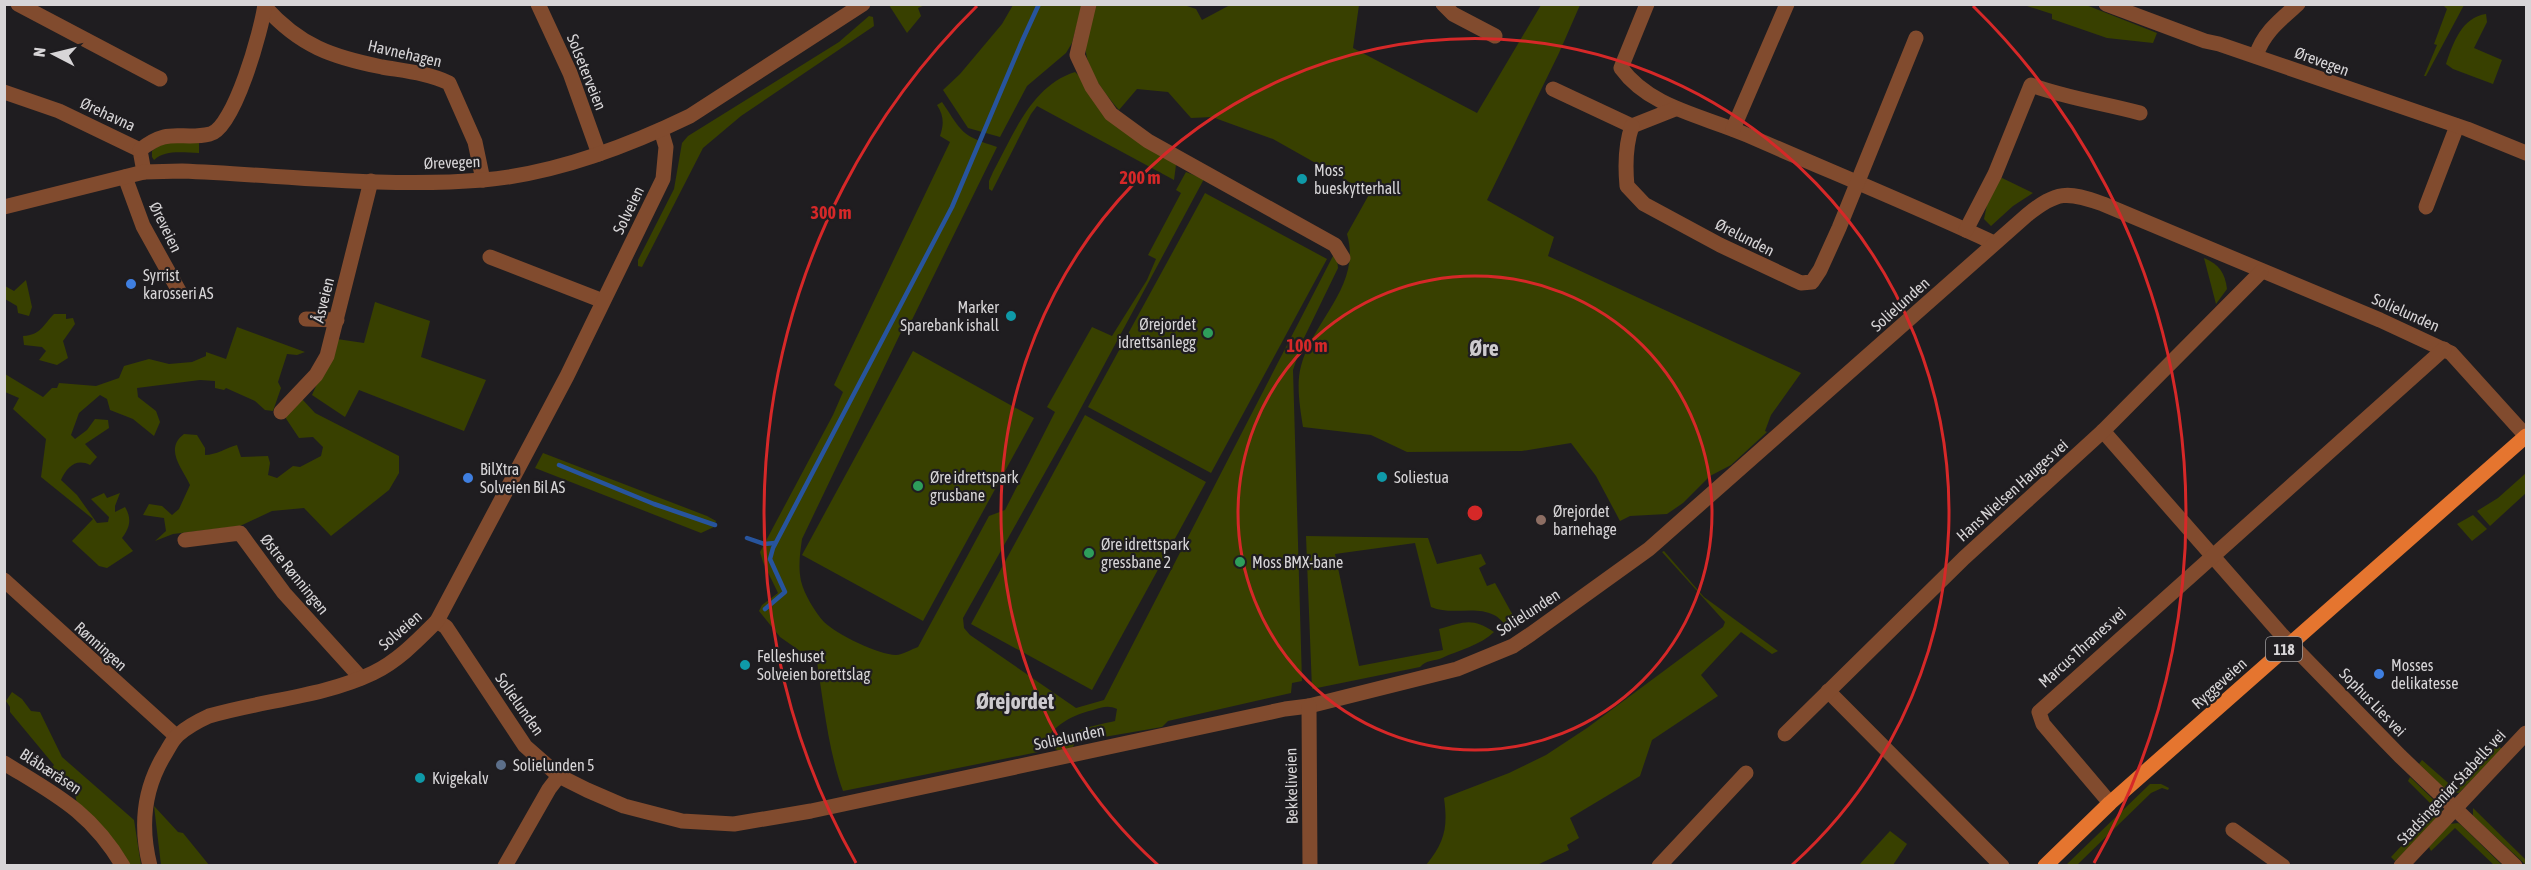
<svg xmlns="http://www.w3.org/2000/svg" width="2531" height="870" font-family="'Asap Condensed',sans-serif">
	<rect width="100%" height="100%" fill="#1f1d20"/>
	<g fill="#384000">
		<path d="M889,5H925L918,8L921,16L907,33Z"/>
		<path d="M1013,5H1082L1072,43L1066,53L1027,86L1000,137L968,128L943,90L960,74L1002,24Z"/>
		<path d="M1095,5H1184L1196,9L1202,20L1230,5H1359L1353,48L1477,113L1541,5H1580L1559,53L1487,200L1554,237L1548,256L1801,373L1771,415L1765,431L1767,432L1731,465L1710,476L1683,503L1667,514L1630,516L1620,521L1596,476L1571,443L1522,451L1407,452L1371,435L1303,427C1300,408 1296,384 1301,366C1313,320 1362,286 1347,234L1376,182L1351,183L1273,139L1212,117L1191,118L1168,92L1137,89L1119,110C1102,90 1085,69 1085,42C1085,30 1092,16 1095,5Z"/>
		<path d="M2024,5H2086L2157,33L2153,43L2107,38L2052,19V14Z"/>
		<path d="M2443,5H2464L2426,76H2424L2437,45L2434,44L2447,9Z"/>
		<path d="M2486,14L2487,22L2474,48L2502,60L2493,84L2453,69L2446,64C2453,43 2462,17 2486,14Z"/>
		<path d="M869,16L873,17L874,26L741,116L703,148L642,267L638,266V260L674,189L682,143L688,136L839,42Z"/>
		<path d="M1075,72L1176,165L1174,180L1037,106L1031,114L992,191L989,189V181L993,172C1014,134 1031,86 1075,72Z"/>
		<path d="M942,102C963,133 960,135 997,147L907,330L903,328L802,539C800,553 798,567 801,581C804,594 815,612 824,622C836,634 879,655 896,655C902,655 912,649 918,647L989,516L1005,510L1055,412L1047,407L1092,327L1112,336L1147,280L1156,259L1148,255L1181,193L1176,190L1186,172L1204,179L1074,421L963,618L964,628L970,635L1076,708L1104,700L1334,254L1337,259L1338,268L1303,340L1293,370L1302,681L1292,683L1291,693L1168,721L1162,727L1075,742L1073,747L1060,751L1055,749C1070,729 1093,726 1115,721L1117,709C1109,705 1102,707 1093,710C1066,717 1052,727 1038,752L843,791C827,747 823,696 815,650L800,651L780,637L759,611L762,605L778,593L763,562L760,552L833,415L843,392L834,385L839,374L950,142L940,136C944,124 944,116 937,105Z"/>
		<path d="M171,142H199V153C184,153 166,149 154,160L152,157V151L160,145Z"/>
		<path d="M1998,176L2033,193L2013,206L1991,226L1984,219L1989,195Z"/>
		<path d="M1205,193L1327,259L1211,473L1088,407Z"/>
		<path d="M2204,258C2219,264 2225,273 2227,289L2216,304Z"/>
		<path d="M26,280L32,307L29,316L18,313L17,306L5,299V286L14,291Z"/>
		<path d="M375,302L430,321L421,357L486,380L464,431L359,390L345,417L312,395L337,339L364,343Z"/>
		<path d="M54,314H66V319L73,318L75,324L63,341L68,358L57,365L39,360L46,351L42,347L24,345L23,336C41,335 43,325 54,314Z"/>
		<path d="M237,327L305,352L297,355L287,354L278,382L281,388L273,411L265,410L255,401L226,388L224,390L215,388V381L200,380L137,388L138,397L156,411L160,422L154,436L133,419L110,410L107,399L100,395L79,413L71,435L75,439L87,430L95,419L108,420L109,428L85,444L97,457L90,465C76,458 67,467 61,480L77,495L97,523L108,522L109,517L91,499L104,493L107,498L120,493L115,506V512L125,507C132,519 130,527 122,538L133,551L107,568L99,566L72,541L93,519L41,477L46,439L13,409L19,398L5,392V374L43,397L52,388H57L59,383L96,386L119,378L124,366L149,359L169,364L192,362L206,356V352L226,359Z"/>
		<path d="M913,351L1034,418L923,621L802,555Z"/>
		<path d="M302,399L315,413L399,456V473L389,490L331,536L304,508L272,511L240,526L173,534L155,541L166,531L164,518L143,515L149,504L162,506L172,515L179,509L190,485C182,468 164,449 184,434L197,435L205,448V455C216,455 226,448 237,445L241,457L268,456L270,463L268,475L277,478L293,466L300,467L321,456L323,447L313,437L299,438L285,417Z"/>
		<path d="M1085,415L1206,482L1092,690L971,624Z"/>
		<path d="M543,453L707,516L716,521L714,527L701,533L535,468Z"/>
		<path d="M2526,473V493L2490,526L2477,511L2498,498Z"/>
		<path d="M2473,515L2487,529L2472,541L2457,524Z"/>
		<path d="M1306,536L1428,538L1437,564L1481,554L1486,564L1479,568L1487,586L1495,583L1515,619L1512,627L1509,628C1504,624 1499,617 1494,615C1474,605 1452,616 1431,607L1415,543L1335,554L1359,666L1443,650L1439,629C1464,622 1472,617 1494,632C1481,645 1459,650 1442,658C1435,661 1426,660 1420,667L1312,689Z"/>
		<path d="M1664,551L1704,597L1778,651L1772,654L1741,632L1701,675L1718,696L1652,740L1640,776L1570,818L1579,838L1567,845L1569,850L1537,865H1426C1445,842 1448,827 1444,798L1509,773L1546,755L1587,728L1723,627L1725,622L1662,552Z"/>
		<path d="M12,692L22,699L31,711L40,712L62,757L134,820L141,865H127L76,804C79,788 60,780 48,772L54,765L10,712V707L6,701Z"/>
		<path d="M2497,745L2502,749L2459,793L2448,792L2419,764L2422,760L2455,789Z"/>
		<path d="M2410,777L2439,805L2442,811L2439,818L2395,861L2391,857L2436,809L2408,781Z"/>
		<path d="M2150,784H2161L2169,788L2168,790L2162,788L2151,793L2077,865H2066Z"/>
		<path d="M154,806L178,832L183,833L209,865H161Z"/>
		<path d="M2473,808L2526,860V865L2473,816Z"/>
		<path d="M2458,823L2461,825L2502,865H2494L2455,828L2431,851L2429,847L2450,824Z"/>
		<path d="M1890,831L1907,844L1893,865H1859Z"/>
	</g>
	<g fill="none" stroke-linecap="round" stroke-linejoin="round">
		<g stroke="#27549d" stroke-width="4.5">
			<path d="M559,465L654,504L715,525"/>
			<path d="M747,538L764,544L775,543"/>
			<path d="M765,609L785,592L770,559L773,548L952,207L1023,39L1039,4"/>
		</g>
		<g stroke="#814b2e" stroke-width="15">
			<path d="M18,4L160,79"/>
			<path d="M538,4L570,73L599,154"/>
			<path d="M1089,4L1077,55L1092,87L1111,114L1148,141L1335,245L1343,258"/>
			<path d="M1443,4L1453,14L1495,36"/>
			<path d="M1647,4L1621,68C1650,108 1704,116 1747,135C1829,171 1913,205 1994,243"/>
			<path d="M265,7C300,46 332,57 382,67C405,71 428,73 449,83L475,142L483,180"/>
			<path d="M2256,56C2263,33 2280,20 2298,4"/>
			<path d="M1553,89L1632,126L1675,109"/>
			<path d="M4,92L59,111L140,150L144,172"/>
			<path d="M1632,126C1625,146 1625,165 1627,186L1644,204L1720,245L1801,283L1812,282L1820,270L1839,228L1916,38"/>
			<path d="M1733,129L1787,4"/>
			<path d="M140,150C170,126 180,141 210,134C234,129 262,29 265,4"/>
			<path d="M125,177L143,226L179,291"/>
			<path d="M2426,207L2457,126"/>
			<path d="M1966,230L1995,174L2031,85C2066,98 2103,103 2140,113"/>
			<path d="M490,257L603,301"/>
			<path d="M306,319L337,320"/>
			<path d="M281,412L316,375L327,356L371,181"/>
			<path d="M2103,431L2281,634L2400,756L2515,866"/>
			<path d="M185,540L240,533L284,593L361,678"/>
			<path d="M4,580L176,736"/>
			<path d="M437,621L446,627L525,746L559,776L587,790L624,806L682,821L734,824L811,811L1285,709L1309,706L1457,669L1513,646L1531,634L1649,549L2027,215C2057,191 2067,191 2103,204L2380,320L2451,353L2526,436"/>
			<path d="M1828,691L2002,866"/>
			<path d="M1309,706L1310,866"/>
			<path d="M1785,734L1964,558L2103,431L2261,272"/>
			<path d="M4,763C56,795 90,811 123,866"/>
			<path d="M2110,803L2043,724L2039,712L2444,349"/>
			<path d="M2233,830L2283,866"/>
			<path d="M150,866C140,827 144,788 165,754C169,748 172,740 178,735C187,727 198,721 209,716C263,700 323,697 373,673C398,661 418,640 437,621L567,376L663,179L666,147L661,130"/>
			<path d="M505,866L549,789L559,776"/>
			<path d="M1659,866L1746,773"/>
			<path d="M2401,866L2526,733"/>
		</g>
		<g stroke="#814b2e" stroke-width="15">
			<path d="M2106,4L2205,41L2219,44L2467,129L2526,153"/>
			<path d="M4,207L144,172L182,171C282,175 383,188 483,180C555,174 626,147 690,116L863,4"/>
		</g>
		<path stroke="#e5752f" stroke-width="15" d="M2045,866L2110,803L2526,436"/>
	</g>
	<g fill="none" stroke="#d62828" stroke-width="3">
		<circle cx="1475" cy="513" r="237"/>
		<path d="M1158 865A474 474 0 1 1 1792 865"/>
		<path d="M856 863A711 711 0 0 1 977 6M1973 6A711 711 0 0 1 2094 863"/>
	</g>
	<g fill="#0f9aa8" stroke="#1f1d20" stroke-width="2">
		<circle cx="1302" cy="179" r="6"/>
		<circle cx="1011" cy="316" r="6"/>
		<circle cx="1382" cy="477" r="6"/>
		<circle cx="745" cy="665" r="6"/>
		<circle cx="420" cy="778" r="6"/>
	</g>
	<g fill="#3f7fe0" stroke="#1f1d20" stroke-width="2">
		<circle cx="131" cy="284" r="6"/>
		<circle cx="468" cy="478" r="6"/>
		<circle cx="2379" cy="674" r="6"/>
	</g>
	<g fill="#2e9e5b" stroke="#1f1d20" stroke-width="2">
		<circle cx="1208" cy="333" r="6"/>
		<circle cx="918" cy="486" r="6"/>
		<circle cx="1089" cy="553" r="6"/>
		<circle cx="1240" cy="562" r="6"/>
	</g>
	<circle fill="#8d6e63" stroke="#1f1d20" stroke-width="2" cx="1541" cy="520" r="6"/>
	<circle fill="#5c6f8a" stroke="#1f1d20" stroke-width="2" cx="501" cy="765" r="6"/>
	<g text-anchor="middle" dominant-baseline="central" stroke-width="4.5" stroke-linejoin="round" paint-order="stroke">
		<rect fill="#1f1d20" stroke="#a09ea0" stroke-width="1.5" x="2266" y="637" width="36" height="24" rx="4.5"/>
		<g font-size="15" font-weight="bold" fill="#d7d5d7">
			<text x="2284" y="649">118</text>
		</g>
		<g font-size="16" fill="#d7d5d7" stroke="#1f1d20">
			<text transform="translate(405 53) rotate(13)">Havnehagen</text>
			<text transform="translate(2322 61) rotate(20)">Ørevegen</text>
			<text transform="translate(587 72) rotate(68)">Solseterveien</text>
			<text transform="translate(108 114) rotate(25)">Ørehavna</text>
			<text transform="translate(452 162) rotate(-2)">Ørevegen</text>
			<text transform="translate(628 210) rotate(-64)">Solveien</text>
			<text transform="translate(166 227) rotate(64)">Øreveien</text>
			<text transform="translate(1745 237) rotate(27)">Ørelunden</text>
			<text transform="translate(323 300) rotate(-76)">Åsveien</text>
			<text transform="translate(1900 304) rotate(-42)">Solielunden</text>
			<text transform="translate(2406 312) rotate(24)">Solielunden</text>
			<text transform="translate(2012 490) rotate(-42)">Hans Nielsen Hauges vei</text>
			<text transform="translate(295 574) rotate(51)">Østre Rønningen</text>
			<text transform="translate(1528 612) rotate(-33)">Solielunden</text>
			<text transform="translate(400 630) rotate(-41)">Solveien</text>
			<text transform="translate(101 646) rotate(42)">Rønningen</text>
			<text transform="translate(2082 647) rotate(-42)">Marcus Thranes vei</text>
			<text transform="translate(2219 683) rotate(-42)">Ryggeveien</text>
			<text transform="translate(2373 702) rotate(46)">Sophus Lies vei</text>
			<text transform="translate(520 704) rotate(55)">Solielunden</text>
			<text transform="translate(1069 737) rotate(-12)">Solielunden</text>
			<text transform="translate(51 771) rotate(33)">Blåbæråsen</text>
			<text transform="translate(1291 786) rotate(-91)">Bekkeliveien</text>
			<text transform="translate(2451 787) rotate(-47)">Stadsingeniør Stabells vei</text>
		</g>
		<g font-size="16" fill="#d7d5d7" stroke="#1f1d20" text-anchor="start">
			<text x="1314" y="170">Moss<tspan x="1314" dy="18">bueskytterhall</tspan></text>
			<text x="143" y="275">Syrrist<tspan x="143" dy="18">karosseri AS</tspan></text>
			<text x="999" y="307" text-anchor="end">Marker<tspan x="999" dy="18">Sparebank ishall</tspan></text>
			<text x="1196" y="324" text-anchor="end">Ørejordet<tspan x="1196" dy="18">idrettsanlegg</tspan></text>
			<text x="480" y="469">BilXtra<tspan x="480" dy="18">Solveien Bil AS</tspan></text>
			<text x="930" y="477">Øre idrettspark<tspan x="930" dy="18">grusbane</tspan></text>
			<text x="1394" y="477">Soliestua</text>
			<text x="1553" y="511">Ørejordet<tspan x="1553" dy="18">barnehage</tspan></text>
			<text x="1101" y="544">Øre idrettspark<tspan x="1101" dy="18">gressbane 2</tspan></text>
			<text x="1252" y="562">Moss BMX-bane</text>
			<text x="757" y="656">Felleshuset<tspan x="757" dy="18">Solveien borettslag</tspan></text>
			<text x="2391" y="665">Mosses<tspan x="2391" dy="18">delikatesse</tspan></text>
			<text x="513" y="765">Solielunden 5</text>
			<text x="432" y="778">Kvigekalv</text>
		</g>
		<g font-size="22" font-weight="bold" fill="#cdcace" stroke="#1f1d20">
			<text x="1484" y="348">Øre</text>
			<text x="1015" y="701">Ørejordet</text>
		</g>
	</g>
	<circle cx="1475" cy="513" r="9" fill="#d62828" stroke="#1f1d20" stroke-width="3"/>
	<g font-size="18" text-anchor="middle" font-weight="bold" fill="#d62828" stroke="#1f1d20" stroke-width="4.5" stroke-linejoin="round" paint-order="stroke">
		<text x="1140" y="184">200 m</text>
		<text x="831" y="219">300 m</text>
		<text x="1307" y="352">100 m</text>
	</g>
	<rect width="2531" height="870" fill="none" stroke="#d7d5d7" stroke-width="12"/>
	<g transform="translate(54 54) rotate(277)" stroke="#1f1d20" stroke-width="4.5" paint-order="stroke">
	<path d="M0-4.5L10 22L0 15L-10 22Z" fill="#d7d5d7"/>
	<text y="-9" font-size="16" font-weight="bold" text-anchor="middle" fill="#d7d5d7">N</text>
	</g>
</svg>
